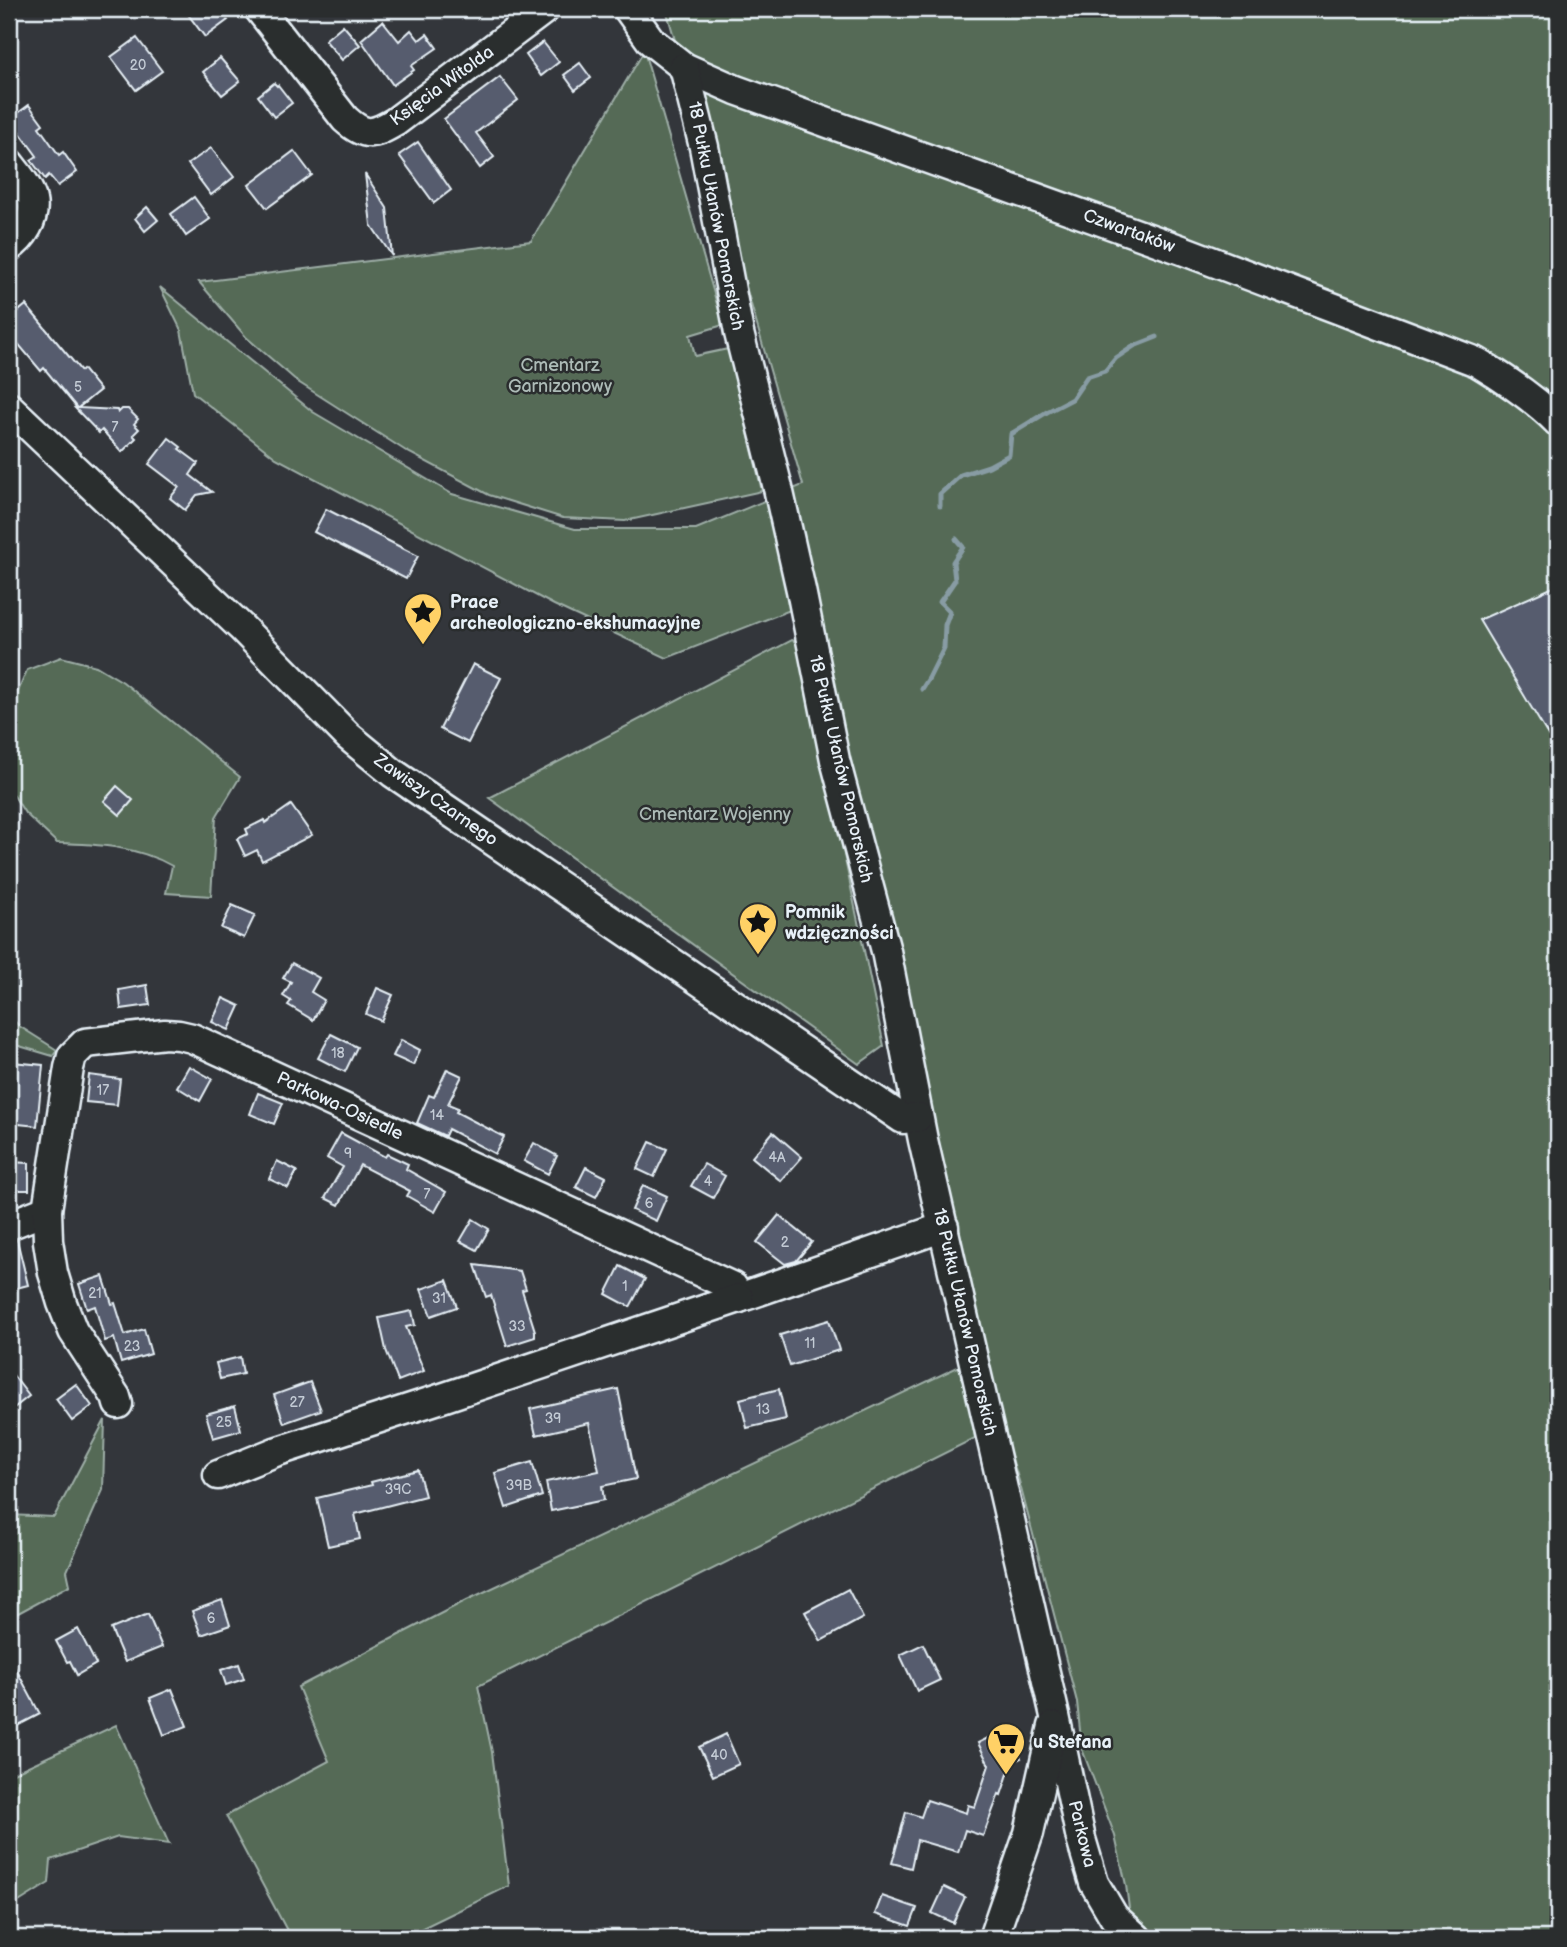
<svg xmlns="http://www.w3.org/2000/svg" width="1567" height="1947" font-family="'Balsamiq Sans',sans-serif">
	<rect width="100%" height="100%" fill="#33363b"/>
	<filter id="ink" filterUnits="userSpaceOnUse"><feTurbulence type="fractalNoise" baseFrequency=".0143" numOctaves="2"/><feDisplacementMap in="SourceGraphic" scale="14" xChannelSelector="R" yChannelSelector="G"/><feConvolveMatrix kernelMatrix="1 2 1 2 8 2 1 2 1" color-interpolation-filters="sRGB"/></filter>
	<g filter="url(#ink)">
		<g fill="#546a56" stroke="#9eaea7" stroke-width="2">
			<path d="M666,9H1558V1938H1148L1130,1916L1126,1885L1115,1836L1082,1749L1077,1702L1019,1481L980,1357L808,603L667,658L554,605L276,458L193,393L181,330L160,287L313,412L452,494L575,529H696L803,485Z"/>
			<path d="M644,51L723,325L690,335L695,356L728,349L762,491L625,521L563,518L489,495L406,451L298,382L246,337L199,282L531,241Z"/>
			<path d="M792,640L800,644L884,1046L859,1064L489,798Z"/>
			<path d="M61,657L96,666L123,682L240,777L216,817L211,896L166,893L172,866C137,846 96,844 57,843L25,813L9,788V713L27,670Z"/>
			<path d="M9,1015L19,1026L57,1050L53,1056L9,1043Z"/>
			<path d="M962,1365L975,1438L478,1686L492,1752L509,1886L402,1938H291L226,1816L329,1761L298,1687L467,1600Z"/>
			<path d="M105,1420L103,1490L67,1571L70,1585L9,1618V1515L54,1517Z"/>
			<path d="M116,1725L169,1844L118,1837L51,1860L49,1883L9,1908V1775Z"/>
		</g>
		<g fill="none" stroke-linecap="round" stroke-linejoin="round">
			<g stroke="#889ca4" stroke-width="5">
				<path d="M940,506V494L961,475L989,466L1009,455L1011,434L1047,412L1072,399L1087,377L1105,371L1116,358L1134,346L1157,337"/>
				<path d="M922,689L929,678L944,648L945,625L950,612L940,602L955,580L953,562L963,547L956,539"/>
			</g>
		</g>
		<g fill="#565c6e" stroke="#e8f1f8" stroke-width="2">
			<path d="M184,9H219L228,20L205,37Z"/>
			<path d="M383,21L399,41L411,30L419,40L427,34L437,48L411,66L414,70L393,85L361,40Z"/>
			<path d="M343,25L360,45L342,60L325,40Z"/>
			<path d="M137,38L162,71L136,90L111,57Z"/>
			<path d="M543,42L559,62L541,76L526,55Z"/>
			<path d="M220,58L240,81L222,95L203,72Z"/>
			<path d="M580,63L591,78L575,90L564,75Z"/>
			<path d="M500,77L518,100L476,133L494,157L480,168L444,119Z"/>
			<path d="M274,83L277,86L278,85L292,103L274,117L258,96Z"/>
			<path d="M29,105L43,124L39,127L59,155L63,152L77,172L58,186L49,175L45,179L31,160L37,156L10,119Z"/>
			<path d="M418,142L451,190L434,203L399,155Z"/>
			<path d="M211,148L234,177L211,195L188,164Z"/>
			<path d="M294,151L312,175L267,208L249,185Z"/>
			<path d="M365,174L387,208L392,256L371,225Z"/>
			<path d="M194,197L210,219L186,236L171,214Z"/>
			<path d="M147,207L158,220L145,231L135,218Z"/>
			<path d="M26,305L81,371L83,369L100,390L78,408L117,410L118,413L122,409H128L138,419L134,424L139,429L133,435L136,438L122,452L102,430L99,433L75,408H77L44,368L41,371L9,333V319Z"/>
			<path d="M169,438L181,447L179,449L198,463L190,475L212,492L197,495L185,510L170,498L179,487L149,464Z"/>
			<path d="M326,509L418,556L406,579L314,532Z"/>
			<path d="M1558,585V752L1479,620Z"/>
			<path d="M473,664L501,678L468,743L440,729Z"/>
			<path d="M117,786L133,800L120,815L104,801Z"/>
			<path d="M291,805L312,835L262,861L257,850L245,856L237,839L248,834L246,829L264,820L265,823Z"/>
			<path d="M232,905L255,915L244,938L221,928Z"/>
			<path d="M292,963L319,978L311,992L324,1000L313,1020L288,1005L291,1001L283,996L291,982L283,978Z"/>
			<path d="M147,985L150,1005L121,1009L119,990Z"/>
			<path d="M377,988L393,995L381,1021L366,1014Z"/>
			<path d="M223,998L240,1006L229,1030L212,1022Z"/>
			<path d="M331,1034L357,1047L345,1072L318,1058Z"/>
			<path d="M401,1040L420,1050L413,1065L393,1056Z"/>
			<path d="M12,1062L43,1065L37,1126L9,1123V1093Z"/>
			<path d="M189,1066L212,1079L200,1101L177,1087Z"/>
			<path d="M447,1069L462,1076L448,1104L458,1108L456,1112L504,1137L495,1154L448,1129L445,1136L417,1123L429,1095L434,1097Z"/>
			<path d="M89,1075L120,1079L117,1105L86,1102Z"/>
			<path d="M258,1093L283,1103L274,1124L250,1114Z"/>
			<path d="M773,1132L802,1157L781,1181L752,1157Z"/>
			<path d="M341,1133L385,1157L387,1154L408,1164L406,1169L446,1192L435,1212L407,1196L410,1191L360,1165L339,1205L325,1198L343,1167L327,1158Z"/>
			<path d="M650,1142L667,1149L654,1177L637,1169Z"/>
			<path d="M534,1143L557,1156L548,1174L524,1161Z"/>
			<path d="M277,1161L297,1171L288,1188L269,1179Z"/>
			<path d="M9,1162L29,1163V1190H9Z"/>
			<path d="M704,1164L725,1176L713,1198L691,1186Z"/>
			<path d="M586,1167L606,1177L596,1197L576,1187Z"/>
			<path d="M643,1185L667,1196L656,1221L632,1210Z"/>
			<path d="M779,1215L812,1242L796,1261L785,1264L757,1242Z"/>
			<path d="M473,1219L489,1229L477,1250L460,1241Z"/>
			<path d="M17,1240L28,1285L9,1290V1241Z"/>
			<path d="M475,1265L520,1271L526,1289L522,1290L535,1331V1337L507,1346L491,1295L486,1297Z"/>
			<path d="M620,1266L645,1279L630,1307L606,1294Z"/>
			<path d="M103,1276L112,1304L115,1303L125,1335L144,1329L151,1354L121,1363L114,1338L105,1341L95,1306L87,1309L79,1284Z"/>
			<path d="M447,1280L457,1307L431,1316L421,1289Z"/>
			<path d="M412,1311L415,1325L406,1327L424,1371L398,1381L386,1350L379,1318Z"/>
			<path d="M829,1320L839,1350L790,1366L780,1335Z"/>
			<path d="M240,1357L243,1374L220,1379L216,1363Z"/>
			<path d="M9,1370L29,1396L9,1412Z"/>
			<path d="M310,1382L321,1410L284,1423L274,1395Z"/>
			<path d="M76,1384L92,1406L72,1421L56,1399Z"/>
			<path d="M618,1389L636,1479L602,1486L604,1500L551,1511L546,1482L599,1471L589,1423L536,1435L530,1409Z"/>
			<path d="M779,1389L786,1419L747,1428L740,1399Z"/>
			<path d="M235,1406L241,1430L213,1438L206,1414Z"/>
			<path d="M532,1462L542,1496L506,1508L495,1473Z"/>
			<path d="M418,1470L425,1496L355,1514L360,1539L328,1546L317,1498L372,1485L371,1482Z"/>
			<path d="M848,1589L863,1618L821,1641L805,1612Z"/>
			<path d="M222,1600L230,1625L201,1635L192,1611Z"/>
			<path d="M148,1614L162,1647L125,1662L111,1629Z"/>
			<path d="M78,1629L96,1664L77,1675L70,1661L67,1662L56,1641Z"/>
			<path d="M923,1644L940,1680L917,1691L900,1655Z"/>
			<path d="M9,1656L40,1714L9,1730Z"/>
			<path d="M239,1664L244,1679L226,1685L221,1670Z"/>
			<path d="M172,1689L187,1726L164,1735L150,1698Z"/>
			<path d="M1006,1729L1021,1758L1012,1762L1001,1795L999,1794L983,1836L965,1830L958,1852L917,1840L911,1868L892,1863L906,1812L921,1817L927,1800L966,1813L968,1805L975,1807L989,1765L978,1743Z"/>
			<path d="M726,1734L739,1764L713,1776L699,1747Z"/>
			<path d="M944,1887L965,1897L953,1923L932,1913Z"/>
			<path d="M882,1896L917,1908L910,1926L875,1914Z"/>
		</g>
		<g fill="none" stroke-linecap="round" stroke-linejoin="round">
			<defs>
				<g id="minor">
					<path d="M259,9L345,119C365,137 373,135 395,122L545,9"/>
					<path d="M628,9L651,41L684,67L736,90L1182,250L1477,362C1507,380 1534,398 1558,422"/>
					<path d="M684,67L704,147L739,333L778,488L801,590L835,760L886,951L923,1140L1055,1716L1081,1839L1094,1883L1114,1917L1137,1938"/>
					<path d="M9,163C16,172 30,188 32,200C36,218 23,238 9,247"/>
					<path d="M9,407L241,627L348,736L393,773L903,1119L918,1117"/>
					<path d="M9,1225L47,1210"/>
					<path d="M118,1404L116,1397L73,1331L62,1303L53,1273L48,1241L47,1210L69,1068L72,1056L85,1043L165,1034L179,1035L192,1038L733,1287L739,1298L944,1227"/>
					<path d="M218,1475L275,1452L439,1399L739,1298"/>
					<path d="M993,1938L1029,1833L1053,1726"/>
				</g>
			</defs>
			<use href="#minor" stroke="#e8f1f8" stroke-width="33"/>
			<use href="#minor" stroke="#2a2d2e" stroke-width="28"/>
		</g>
	</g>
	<defs>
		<symbol id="sight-pin" viewBox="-11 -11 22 30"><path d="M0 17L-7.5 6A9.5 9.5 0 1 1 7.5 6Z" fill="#ffd166" stroke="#2a2d2e"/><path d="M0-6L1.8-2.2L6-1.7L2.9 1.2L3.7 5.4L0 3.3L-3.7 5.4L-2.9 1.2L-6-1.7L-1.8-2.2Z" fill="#111"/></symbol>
		<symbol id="supermarket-pin" viewBox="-11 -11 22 30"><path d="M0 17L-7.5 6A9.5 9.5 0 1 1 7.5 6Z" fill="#ffd166" stroke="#2a2d2e"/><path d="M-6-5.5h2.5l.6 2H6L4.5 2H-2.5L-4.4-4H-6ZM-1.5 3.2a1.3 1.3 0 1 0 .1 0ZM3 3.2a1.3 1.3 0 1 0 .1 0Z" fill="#111"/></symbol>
	</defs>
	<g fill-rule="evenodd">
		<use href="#sight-pin" x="401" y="590" width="44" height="60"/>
		<use href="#sight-pin" x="736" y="900" width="44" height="60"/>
		<use href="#supermarket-pin" x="984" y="1720" width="44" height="60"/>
	</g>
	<g text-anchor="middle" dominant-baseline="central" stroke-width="5" stroke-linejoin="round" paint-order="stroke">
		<g font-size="14" fill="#c4ccd6">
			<text x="138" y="65">20</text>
			<text x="78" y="387">5</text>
			<text x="115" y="427">7</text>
			<text x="338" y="1053">18</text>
			<text x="103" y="1090">17</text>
			<text x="437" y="1115">14</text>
			<text x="348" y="1153">9</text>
			<text x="777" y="1157">4A</text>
			<text x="708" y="1181">4</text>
			<text x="427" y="1194">7</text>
			<text x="649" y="1203">6</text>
			<text x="785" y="1242">2</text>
			<text x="625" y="1286">1</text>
			<text x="95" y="1293">21</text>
			<text x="439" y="1298">31</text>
			<text x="517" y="1326">33</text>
			<text x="810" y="1343">11</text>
			<text x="132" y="1346">23</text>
			<text x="297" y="1402">27</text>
			<text x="763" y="1409">13</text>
			<text x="553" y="1418">39</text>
			<text x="224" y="1422">25</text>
			<text x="519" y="1485">39B</text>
			<text x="398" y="1489">39C</text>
			<text x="211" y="1618">6</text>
			<text x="719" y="1755">40</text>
		</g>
		<g font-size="18" fill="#e8f1f8" stroke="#2a2d2e">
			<text transform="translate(442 86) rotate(-36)">Księcia Witolda</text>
			<text transform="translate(716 216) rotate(79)">18 Pułku Ułanów Pomorskich</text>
			<text transform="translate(1129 231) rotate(20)">Czwartaków</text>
			<text transform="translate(841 769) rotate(77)">18 Pułku Ułanów Pomorskich</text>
			<text transform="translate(436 800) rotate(35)">Zawiszy Czarnego</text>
			<text transform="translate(340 1106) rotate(25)">Parkowa-Osiedle</text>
			<text transform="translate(965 1322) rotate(77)">18 Pułku Ułanów Pomorskich</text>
			<text transform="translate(1082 1834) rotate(76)">Parkowa</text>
		</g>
		<g font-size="18" fill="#adbbb7" stroke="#2a2d2e">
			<text x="560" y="365">Cmentarz<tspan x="560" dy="21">Garnizonowy</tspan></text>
			<text x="715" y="814">Cmentarz Wojenny</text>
		</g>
		<g font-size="18" font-weight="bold" fill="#e8f1f8" stroke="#2a2d2e" text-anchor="start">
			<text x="450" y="602">Prace<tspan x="450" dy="21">archeologiczno-ekshumacyjne</tspan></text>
			<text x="785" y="912">Pomnik<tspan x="785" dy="21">wdzięczności</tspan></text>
			<text x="1033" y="1742">u Stefana</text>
		</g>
	</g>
	<rect width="1567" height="1947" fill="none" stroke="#2a2d2e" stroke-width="35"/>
	<rect x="18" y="18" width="1532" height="1912" fill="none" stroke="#e8f1f8" stroke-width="2.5" filter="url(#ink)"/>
</svg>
